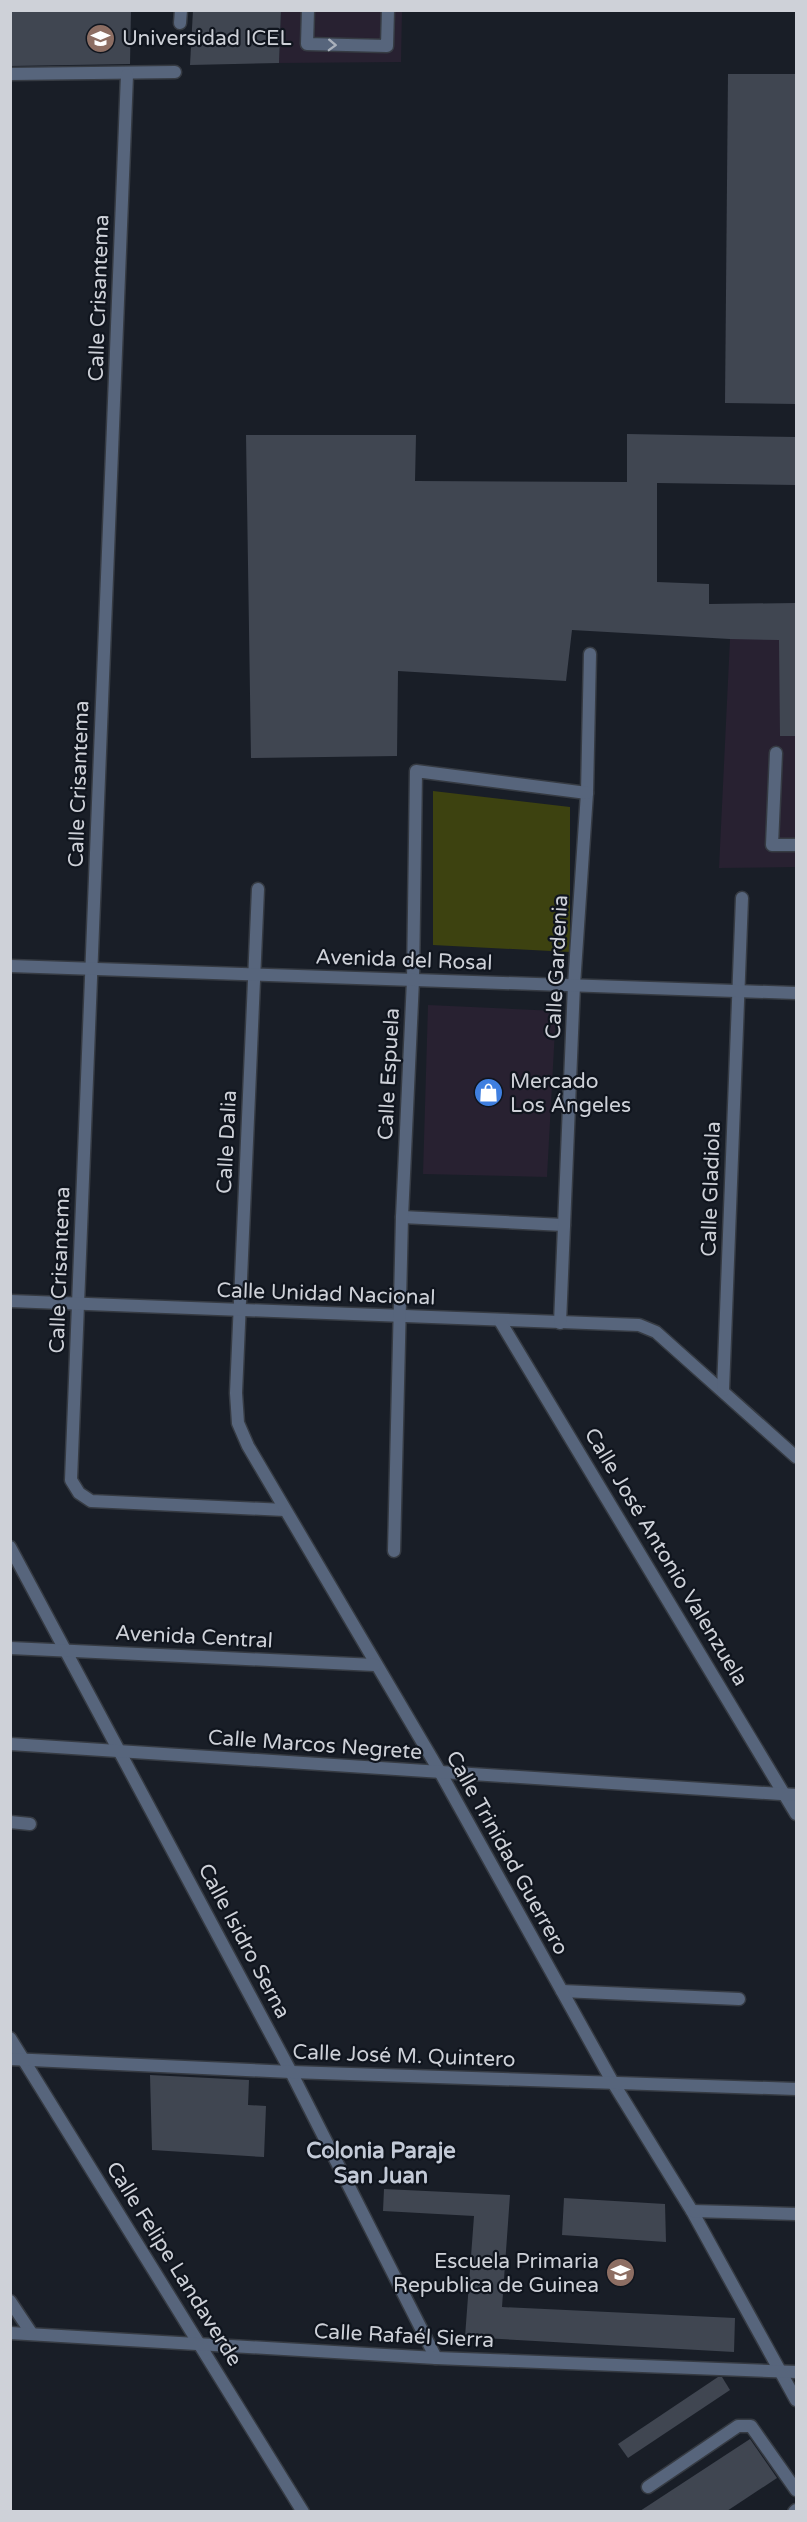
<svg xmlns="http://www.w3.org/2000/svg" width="807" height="2522" font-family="'Varela Round',sans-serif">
	<rect width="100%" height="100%" fill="#191e27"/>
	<g fill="#282131">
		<path d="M281,11H402L401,62L279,63Z"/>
		<path d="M730,639H796V867L719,868Z"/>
		<path d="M428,1005L556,1011L547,1177L423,1174Z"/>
	</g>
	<path fill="#3d4210" d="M433,791L570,807V952L433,945Z"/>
	<g fill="#404651">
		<path d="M10,10H131L130,64L10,66Z"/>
		<path d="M193,10H281L279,63L190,65Z"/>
		<path d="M728,74H796V404L725,403Z"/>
		<path d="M627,434L796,437V485L657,483V582L709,584V604L796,603V736H780L779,640L730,639L572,630L566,681L398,671L397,756L251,758L246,435H416L415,481L627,482Z"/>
		<path d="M150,2075L249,2080L248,2105L266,2106L264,2157L152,2150Z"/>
		<path d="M384,2189L510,2195L502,2307L735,2318L734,2352L465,2337L474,2216L383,2211Z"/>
		<path d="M564,2198L665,2204L666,2242L562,2235Z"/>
		<path d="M718,2377H722L730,2390L628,2458L618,2444Z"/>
		<path d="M750,2439L777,2478L727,2511H640Z"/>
	</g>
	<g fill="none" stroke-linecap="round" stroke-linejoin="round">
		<defs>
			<g id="service">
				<path d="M308,10L307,44L387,46L388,10"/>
				<path d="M180,23L181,10"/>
				<path d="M776,753L772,845H796"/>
				<path d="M402,1217L564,1225"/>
				<path d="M648,2487L738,2426H751L796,2490"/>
				<path d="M794,2512L796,2510"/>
			</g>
			<path id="pedestrian" d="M562,1991L739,1999"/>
			<g id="minor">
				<path d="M10,74L175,72"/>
				<path d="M127,75L71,1480L79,1493L91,1501L285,1510"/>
				<path d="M258,889L236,1393L238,1423L248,1446L440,1772L612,2081L692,2211L796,2400"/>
				<path d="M10,1301L639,1325L656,1332L796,1457"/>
				<path d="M500,1321L796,1814"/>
				<path d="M560,1323L574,985L587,793L590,654"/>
				<path d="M723,1390L742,898"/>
				<path d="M10,1547L291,2072L436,2358"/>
				<path d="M394,1551L402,1217L413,980L416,771L587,793"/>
				<path d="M10,1648L375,1665"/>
				<path d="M10,1744L796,1795"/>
				<path d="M10,1822L30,1824"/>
				<path d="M10,2038L303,2512"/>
				<path d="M10,2059L291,2072L796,2089"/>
				<path d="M692,2211L796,2214"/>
				<path d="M10,2301L32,2334"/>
				<path d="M10,2333L436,2358L796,2372"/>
			</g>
			<path id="tertiary" d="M10,966L796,993"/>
		</defs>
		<use href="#service" stroke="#363b43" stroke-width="15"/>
		<use href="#pedestrian" stroke="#363b43" stroke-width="15"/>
		<use href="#minor" stroke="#363b43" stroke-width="15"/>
		<use href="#tertiary" stroke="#363b43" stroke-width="15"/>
		<use href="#service" stroke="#57657c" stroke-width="12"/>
		<use href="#pedestrian" stroke="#57657c" stroke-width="12"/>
		<use href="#minor" stroke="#57657c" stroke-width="12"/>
		<use href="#tertiary" stroke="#57657c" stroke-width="12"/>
	</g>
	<defs><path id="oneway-chevron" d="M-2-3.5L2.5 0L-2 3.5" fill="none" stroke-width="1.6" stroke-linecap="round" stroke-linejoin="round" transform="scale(1.5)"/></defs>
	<use stroke="#aab1bc" href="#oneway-chevron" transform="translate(332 45) rotate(2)"/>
	<defs>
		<symbol id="university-disc" viewBox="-11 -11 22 22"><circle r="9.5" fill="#8d6e63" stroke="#10151e"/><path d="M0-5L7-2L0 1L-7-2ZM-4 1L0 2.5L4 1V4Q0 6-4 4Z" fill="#fff"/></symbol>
		<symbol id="shop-disc" viewBox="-11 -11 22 22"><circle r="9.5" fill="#3f7fe0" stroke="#10151e"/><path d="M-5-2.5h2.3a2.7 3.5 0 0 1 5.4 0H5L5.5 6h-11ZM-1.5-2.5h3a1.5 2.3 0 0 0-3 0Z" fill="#fff"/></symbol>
		<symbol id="school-disc" viewBox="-11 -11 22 22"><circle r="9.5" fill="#8d6e63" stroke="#10151e"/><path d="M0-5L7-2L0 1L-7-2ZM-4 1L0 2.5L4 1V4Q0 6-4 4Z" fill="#fff"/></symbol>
	</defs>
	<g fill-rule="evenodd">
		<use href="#university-disc" x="84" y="22" width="33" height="33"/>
		<use href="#shop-disc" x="472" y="1076" width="33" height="33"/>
		<use href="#school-disc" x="604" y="2256" width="33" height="33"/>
	</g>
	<g text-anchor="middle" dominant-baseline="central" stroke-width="4.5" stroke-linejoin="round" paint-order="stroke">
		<g font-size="21" fill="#ced1d8" stroke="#10151e" text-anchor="start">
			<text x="122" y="38">Universidad ICEL</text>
			<text x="510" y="1081">Mercado<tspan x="510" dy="24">Los Ángeles</tspan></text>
			<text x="599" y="2261" text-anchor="end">Escuela Primaria<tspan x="599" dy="24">Republica de Guinea</tspan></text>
		</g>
		<g font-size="21" fill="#ced1d8" stroke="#10151e">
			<text transform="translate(99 298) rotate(-88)">Calle Crisantema</text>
			<text transform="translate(79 784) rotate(-88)">Calle Crisantema</text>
			<text transform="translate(404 960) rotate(2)">Avenida del Rosal</text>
			<text transform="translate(557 967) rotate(-87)">Calle Gardenia</text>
			<text transform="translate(389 1074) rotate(-87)">Calle Espuela</text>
			<text transform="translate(227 1142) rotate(-87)">Calle Dalia</text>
			<text transform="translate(711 1189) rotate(-88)">Calle Gladiola</text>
			<text transform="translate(60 1270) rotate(-88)">Calle Crisantema</text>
			<text transform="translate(326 1294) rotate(2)">Calle Unidad Nacional</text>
			<text transform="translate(666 1557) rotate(59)">Calle José Antonio Valenzuela</text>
			<text transform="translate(194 1637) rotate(3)">Avenida Central</text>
			<text transform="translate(315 1745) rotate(4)">Calle Marcos Negrete</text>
			<text transform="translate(507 1853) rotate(61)">Calle Trinidad Guerrero</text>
			<text transform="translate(244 1941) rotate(62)">Calle Isidro Serna</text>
			<text transform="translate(404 2056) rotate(2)">Calle José M. Quintero</text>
			<text transform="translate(174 2264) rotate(58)">Calle Felipe Landaverde</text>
			<text transform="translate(404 2336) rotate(3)">Calle Rafaél Sierra</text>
		</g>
		<g font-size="22" font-weight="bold" fill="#c3cad7" stroke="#10151e">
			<text x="381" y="2151">Colonia Paraje<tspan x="381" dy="25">San Juan</tspan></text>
		</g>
	</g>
	<rect width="807" height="2522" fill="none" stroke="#ced1d8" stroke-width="24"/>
</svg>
